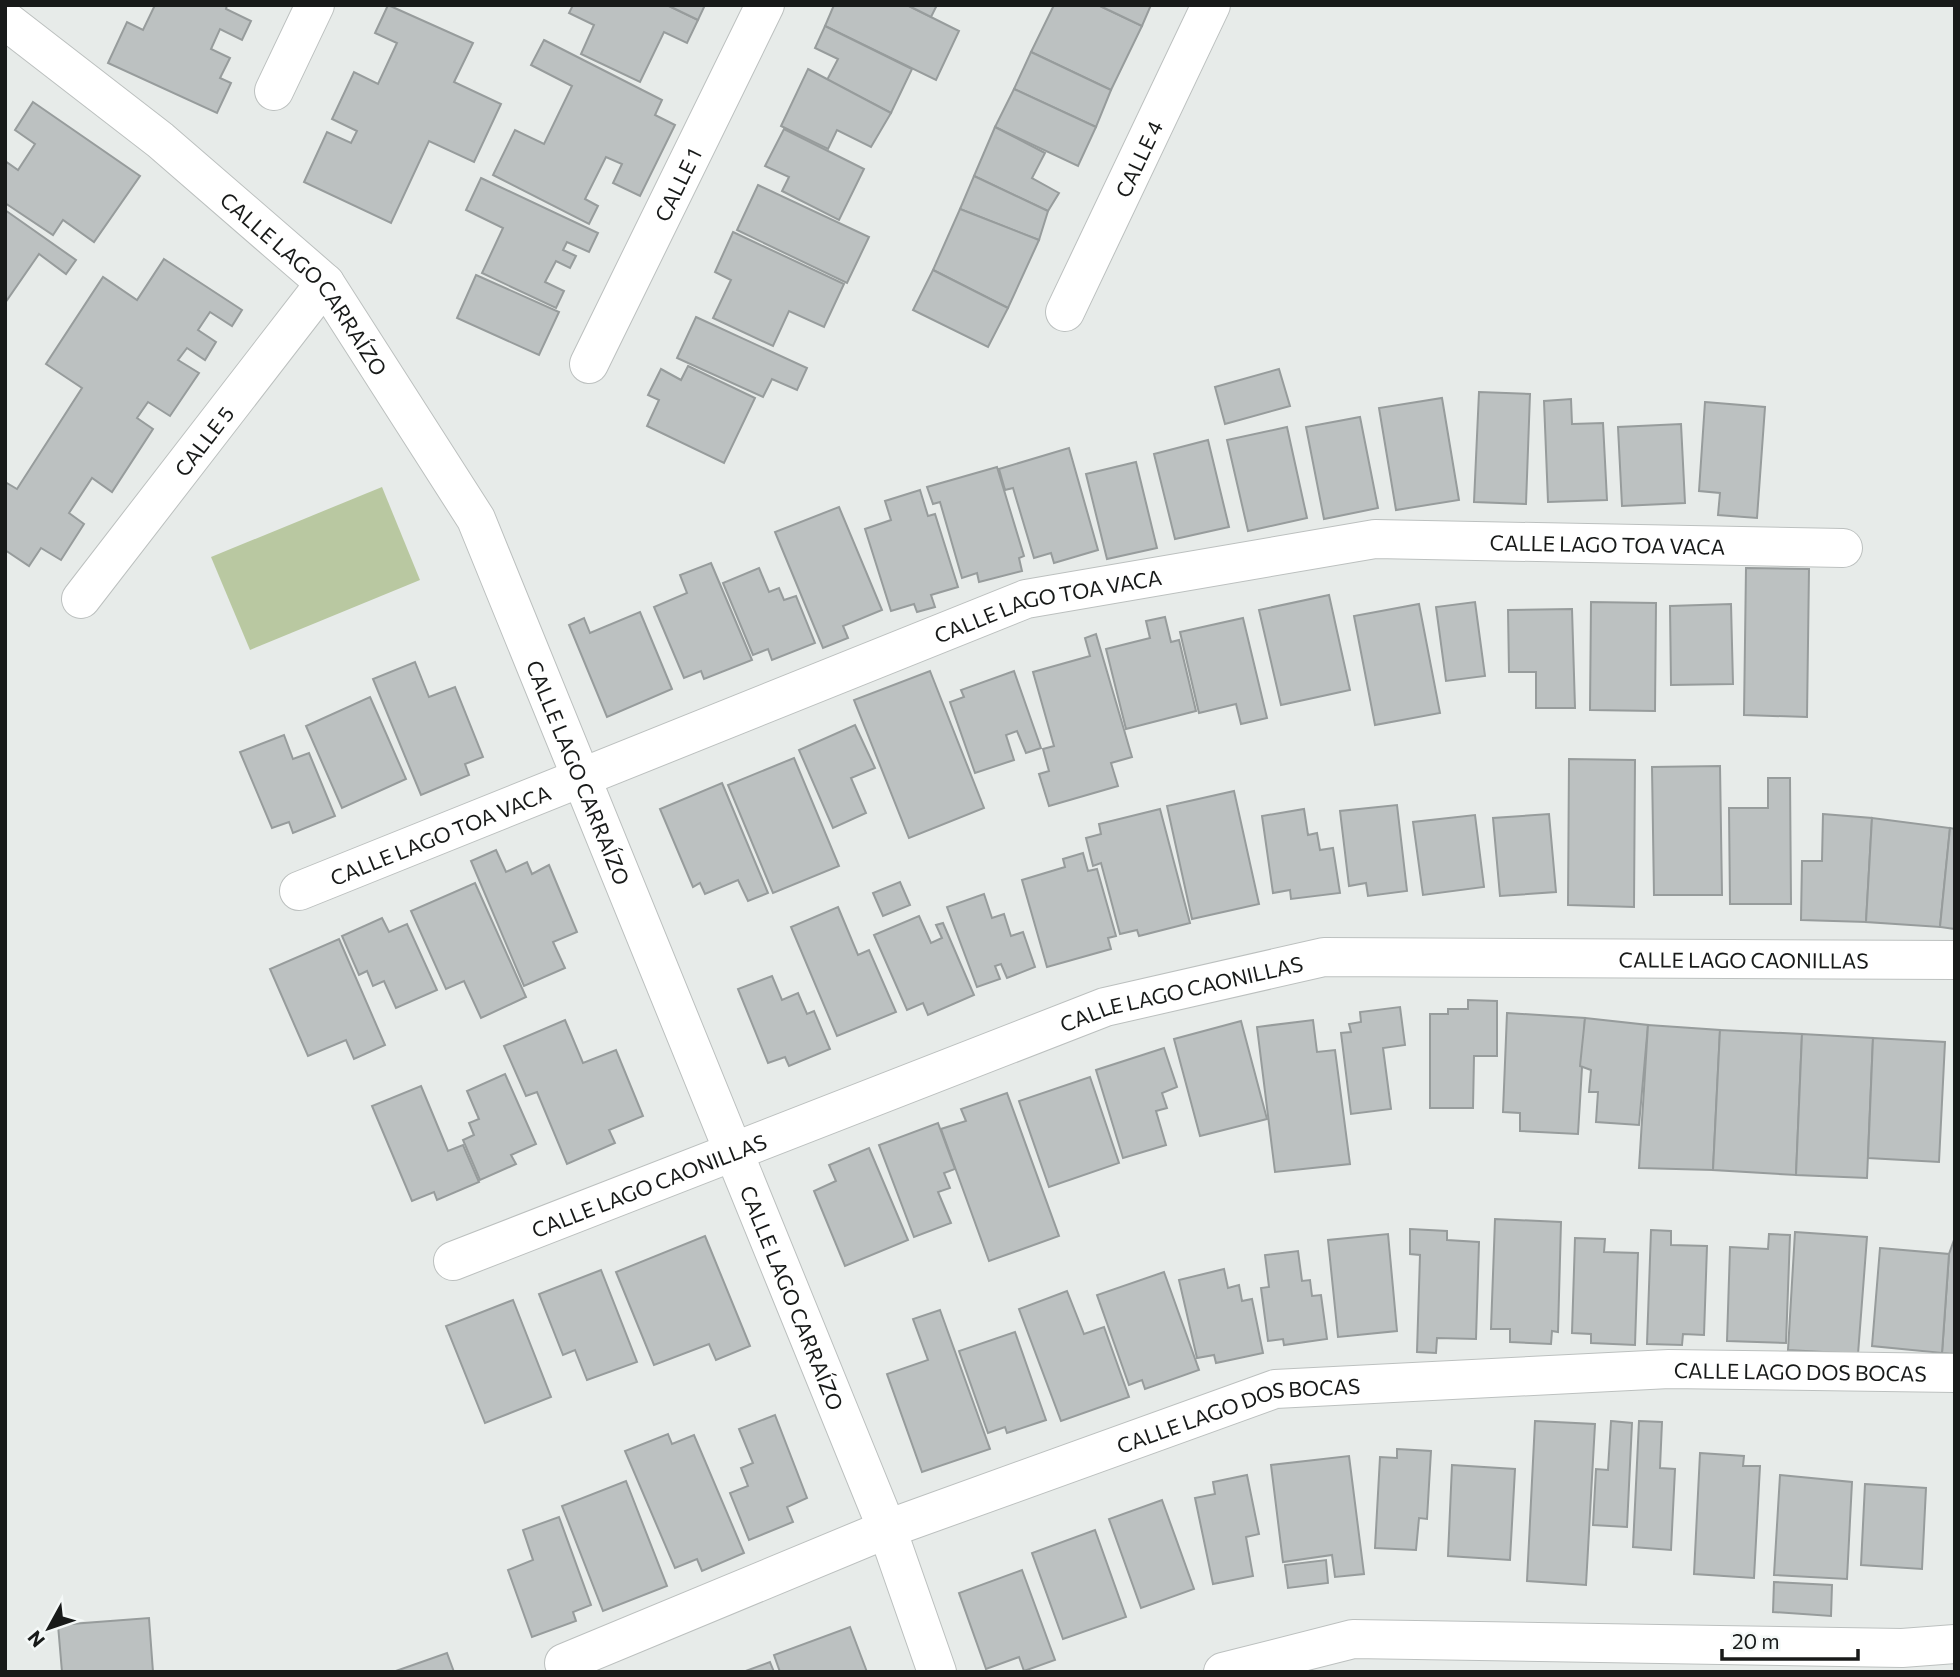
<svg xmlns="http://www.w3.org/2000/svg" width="1960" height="1677" font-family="Commissioner,sans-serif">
	<rect width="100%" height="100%" fill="#e7ebe9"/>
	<path fill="#b9c8a1" d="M382,487L420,580L250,650L211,557Z"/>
	<g fill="#bcc1c1" stroke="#979c9c" stroke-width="2">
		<path d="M155,5H227L226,9L251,21L242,40L220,29L211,49L230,58L220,78L231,83L217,113L108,63L127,22L143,30Z"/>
		<path d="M388,5L473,43L454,82L501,104L474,162L429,141L391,223L304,182L327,132L351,143L357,131L332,119L354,72L378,84L397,43L375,33Z"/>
		<path d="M573,5H667L698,20L687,43L664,32L640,82L581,54L594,25L569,13Z"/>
		<path d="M667,5H705L698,20Z"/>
		<path d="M834,5H907L959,31L936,80L825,26Z"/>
		<path d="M907,5H937L931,17Z"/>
		<path d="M1054,5H1098L1142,26L1111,90L1031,52Z"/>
		<path d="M1098,5H1151L1142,26Z"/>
		<path d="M825,26L912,69L891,113L827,80L838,59L815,48Z"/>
		<path d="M544,40L662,100L655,115L675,125L640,196L613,183L622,164L606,157L585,199L598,206L589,224L493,175L515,130L544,144L572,86L531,65Z"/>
		<path d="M1031,52L1111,90L1096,127L1014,89Z"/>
		<path d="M808,69L891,113L871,147L837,130L828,149L781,126Z"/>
		<path d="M1014,89L1096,127L1078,166L995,127Z"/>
		<path d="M33,102L140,176L94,242L63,220L53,235L5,203V161L18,170L35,144L15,130Z"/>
		<path d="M995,127L1045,153L1032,178L1059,193L1048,211L974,176Z"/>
		<path d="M784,129L864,169L839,220L782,191L789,177L765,166Z"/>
		<path d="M974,176L1048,211L1039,240L960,209Z"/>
		<path d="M481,178L598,233L589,252L567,242L563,250L576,256L570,268L556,261L545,282L564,291L556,308L482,273L503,228L466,210Z"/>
		<path d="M758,185L869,237L847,283L737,230Z"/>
		<path d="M960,209L1039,240L1008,308L933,270Z"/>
		<path d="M5,210L76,260L66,274L39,254L5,303Z"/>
		<path d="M733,232L844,284L824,327L789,311L773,346L713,318L731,280L715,272Z"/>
		<path d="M164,259L242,310L232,326L210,312L198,330L216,342L205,360L187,348L178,360L199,373L170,416L148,402L137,418L153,429L112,492L92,478L69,513L84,524L61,560L41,548L29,566L5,550V482L17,489L82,388L46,364L103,277L137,300Z"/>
		<path d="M933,270L1008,308L988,347L913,310Z"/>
		<path d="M476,275L559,312L539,355L457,318Z"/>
		<path d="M696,317L807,368L797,390L772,379L763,397L677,358Z"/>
		<path d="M688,366L755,398L724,463L647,426L659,400L648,395L661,369L681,380Z"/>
		<path d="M1279,369L1290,406L1225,424L1215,387Z"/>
		<path d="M1479,392L1530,394L1526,504L1474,502Z"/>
		<path d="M1442,398L1459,500L1396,510L1379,408Z"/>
		<path d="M1571,399L1572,424L1603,423L1607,500L1548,502L1544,401Z"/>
		<path d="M1705,402L1765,407L1757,518L1718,515L1720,493L1699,491Z"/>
		<path d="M1360,417L1378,508L1324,519L1306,427Z"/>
		<path d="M1681,424L1685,503L1622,506L1618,427Z"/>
		<path d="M1287,427L1307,518L1248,531L1227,440Z"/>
		<path d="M1208,440L1229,527L1175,539L1154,454Z"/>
		<path d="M1069,448L1098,550L1054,563L1051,553L1034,558L1013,488L1005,490L999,469Z"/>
		<path d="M1136,462L1157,548L1107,559L1086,474Z"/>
		<path d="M997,467L1024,556L1019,558L1022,571L979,582L977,573L962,578L940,502L933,504L927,487Z"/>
		<path d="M920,490L928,516L935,514L958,587L931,595L935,607L917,612L914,604L891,611L865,529L891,520L885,501Z"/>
		<path d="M839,507L882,610L843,626L848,638L823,648L775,532Z"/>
		<path d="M711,563L752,660L704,679L701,671L684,678L654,607L687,593L680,575Z"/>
		<path d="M759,568L769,592L779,588L784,600L796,596L815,643L772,660L768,649L753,655L723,583Z"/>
		<path d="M1746,568L1809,569L1807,717L1744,715Z"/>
		<path d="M1329,595L1350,690L1281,705L1259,610Z"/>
		<path d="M1475,602L1485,676L1446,681L1436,607Z"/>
		<path d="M1591,602L1656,603L1655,711L1590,710Z"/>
		<path d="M1419,604L1440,713L1375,725L1354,616Z"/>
		<path d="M1731,604L1733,684L1671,685L1670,606Z"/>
		<path d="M1572,609L1575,708H1536V672H1509L1508,610Z"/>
		<path d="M640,612L672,689L607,717L569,625L584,618L590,633Z"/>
		<path d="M1165,617L1171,642L1179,640L1196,711L1126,729L1106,649L1150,638L1146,621Z"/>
		<path d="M1243,618L1267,718L1241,724L1236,704L1199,713L1180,632Z"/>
		<path d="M1096,634L1132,757L1111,763L1118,786L1049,806L1039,774L1049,771L1043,749L1054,746L1033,672L1090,656L1085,638Z"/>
		<path d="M415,662L429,697L455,687L483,757L465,764L469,775L421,795L373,679Z"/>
		<path d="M930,671L984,808L909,838L854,700Z"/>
		<path d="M1014,671L1041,748L1026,753L1017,731L1006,735L1014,760L975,773L950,702L964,697L961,690Z"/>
		<path d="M370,697L406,779L342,808L306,726Z"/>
		<path d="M855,725L875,768L851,778L866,813L833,828L799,750Z"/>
		<path d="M284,735L293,759L309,753L335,816L293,833L289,822L272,828L240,752Z"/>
		<path d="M794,758L839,866L773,893L728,785Z"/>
		<path d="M1569,759L1635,760L1634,907L1568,905Z"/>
		<path d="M1720,766L1722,895H1654L1652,767Z"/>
		<path d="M1768,778H1790L1791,904H1730L1729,808H1768Z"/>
		<path d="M722,783L768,893L748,901L738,880L705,894L700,883L693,887L660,809Z"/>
		<path d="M1234,791L1259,904L1192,919L1167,806Z"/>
		<path d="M1397,805L1407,891L1368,896L1366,883L1349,886L1340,811Z"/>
		<path d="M1160,809L1190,923L1139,936L1137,930L1120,934L1101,863L1093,866L1086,838L1101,834L1099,824Z"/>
		<path d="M1304,809L1308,835L1317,833L1320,850L1333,848L1340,893L1291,899L1290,890L1273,893L1262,816Z"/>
		<path d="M1549,814L1556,892L1500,896L1493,818Z"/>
		<path d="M1823,814L1872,818L1866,922L1801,920L1802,861H1822Z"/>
		<path d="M1475,815L1484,887L1423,895L1413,822Z"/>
		<path d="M1872,818L1950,828L1940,927L1866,922Z"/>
		<path d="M1950,828L1955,829V929L1940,927Z"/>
		<path d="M496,850L506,872L527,862L532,874L549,865L577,932L553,942L565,968L524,986L471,861Z"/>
		<path d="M1083,853L1088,871L1097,869L1116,936L1108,938L1111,949L1047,967L1022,880L1065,867L1063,859Z"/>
		<path d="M900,882L910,905L883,916L873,893Z"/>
		<path d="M475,883L526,997L481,1018L464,981L446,989L411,911Z"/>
		<path d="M984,894L992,918L1004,914L1011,936L1023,932L1035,967L1007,978L1001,964L995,966L1000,979L977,987L947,907Z"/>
		<path d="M838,907L858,955L869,950L896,1012L837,1036L791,927Z"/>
		<path d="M919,916L931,943L942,938L936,925L943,923L974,995L928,1015L923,1003L907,1010L874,935Z"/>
		<path d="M382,918L389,932L407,924L437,990L396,1008L384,981L373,986L367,971L359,975L342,936Z"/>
		<path d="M339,939L385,1045L354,1059L346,1040L308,1056L270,969Z"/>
		<path d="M772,976L782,1000L798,993L807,1014L814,1011L830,1049L789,1066L785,1057L768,1063L738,989Z"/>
		<path d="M1468,1000L1497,1001V1056H1474L1473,1108H1430V1014H1448V1009H1468Z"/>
		<path d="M1400,1007L1405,1045L1383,1048L1391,1109L1351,1114L1341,1033L1351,1032L1349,1024L1361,1022L1360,1012Z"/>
		<path d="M1507,1013L1585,1018L1578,1134L1520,1131V1113L1503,1112Z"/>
		<path d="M1585,1018L1648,1025L1639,1125L1596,1122L1598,1092H1589L1591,1070L1580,1066Z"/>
		<path d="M565,1020L583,1063L616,1050L643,1116L609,1130L615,1143L567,1164L537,1092L526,1096L504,1046Z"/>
		<path d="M1313,1020L1317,1052L1335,1050L1350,1164L1275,1172L1257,1027Z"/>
		<path d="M1241,1021L1267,1119L1200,1136L1174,1039Z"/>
		<path d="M1648,1025L1720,1030L1713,1170L1639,1168Z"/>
		<path d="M1720,1030L1802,1034L1796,1175L1713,1170Z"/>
		<path d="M1802,1034L1873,1038L1867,1178L1796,1175Z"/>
		<path d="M1873,1038L1945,1042L1939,1162L1868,1158Z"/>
		<path d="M1164,1048L1177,1087L1162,1093L1167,1108L1156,1111L1166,1145L1123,1158L1096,1070Z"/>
		<path d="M505,1074L536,1144L511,1155L516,1164L480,1180L463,1140L474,1135L469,1123L479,1119L467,1091Z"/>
		<path d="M1090,1077L1119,1163L1049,1187L1019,1101Z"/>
		<path d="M421,1086L448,1151L463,1145L479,1182L437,1200L434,1192L412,1201L372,1106Z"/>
		<path d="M1007,1093L1059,1236L989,1261L941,1129L966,1121L961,1109Z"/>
		<path d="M938,1123L955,1169L944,1173L950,1188L938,1192L951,1223L914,1237L879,1145Z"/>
		<path d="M869,1148L908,1240L845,1266L814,1191L836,1181L829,1165Z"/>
		<path d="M1495,1219L1561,1222L1558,1332L1552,1331L1551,1344L1510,1342V1329H1491Z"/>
		<path d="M1410,1229L1447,1231V1240L1479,1242L1476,1339L1437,1338L1436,1353L1417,1352L1420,1255L1410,1254Z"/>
		<path d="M1651,1230L1671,1231V1245L1707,1246L1704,1335L1683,1334L1682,1345L1647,1344Z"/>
		<path d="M1795,1232L1867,1237L1858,1354L1788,1350Z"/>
		<path d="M1388,1234L1397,1331L1338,1337L1328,1240Z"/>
		<path d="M1769,1234L1790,1235L1786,1343L1727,1341L1730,1247L1768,1249Z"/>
		<path d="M705,1236L750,1346L716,1360L709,1344L654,1365L616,1272Z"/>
		<path d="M1955,1237V1354L1942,1353L1949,1254Z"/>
		<path d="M1575,1238L1605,1239L1604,1252L1638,1253L1635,1345L1591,1343V1334L1572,1333Z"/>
		<path d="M1880,1248L1949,1254L1942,1353L1872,1346Z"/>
		<path d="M1298,1251L1302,1281L1310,1280L1312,1296L1321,1295L1327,1339L1284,1345L1283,1339L1268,1341L1261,1288L1269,1287L1265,1255Z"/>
		<path d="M1224,1269L1228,1288L1239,1285L1242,1301L1252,1299L1263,1353L1216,1363L1214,1355L1197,1358L1179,1280Z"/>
		<path d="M601,1270L637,1362L587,1380L575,1350L563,1355L539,1294Z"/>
		<path d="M1164,1272L1199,1370L1145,1389L1142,1380L1129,1385L1097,1295Z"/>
		<path d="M1067,1291L1084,1334L1104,1327L1129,1397L1061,1421L1019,1309Z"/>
		<path d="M513,1300L551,1397L485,1423L446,1326Z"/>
		<path d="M940,1310L990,1449L922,1472L887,1374L928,1360L913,1319Z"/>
		<path d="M1015,1332L1046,1420L1007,1433L1005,1427L988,1433L959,1351Z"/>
		<path d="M775,1415L807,1498L787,1507L793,1522L749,1540L730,1493L748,1486L741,1468L753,1463L739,1429Z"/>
		<path d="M1535,1421L1595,1424L1586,1585L1527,1581Z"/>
		<path d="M1611,1421L1632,1423L1627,1527L1593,1525L1596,1469L1608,1470Z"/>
		<path d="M1639,1421L1662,1422L1660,1468L1675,1469L1671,1550L1633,1547Z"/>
		<path d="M668,1434L672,1444L694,1435L744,1553L702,1571L697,1559L675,1568L625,1451Z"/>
		<path d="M1397,1449L1431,1451L1427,1519L1419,1518L1416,1550L1375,1548L1380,1457L1397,1458Z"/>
		<path d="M1700,1453L1744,1456L1743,1466H1760L1754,1578L1694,1574Z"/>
		<path d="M1349,1456L1364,1574L1335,1577L1332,1555L1283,1562L1271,1465Z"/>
		<path d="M1452,1465L1515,1469L1510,1560L1448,1556Z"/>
		<path d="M1247,1475L1259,1534L1246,1537L1253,1576L1213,1584L1195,1498L1215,1494L1213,1482Z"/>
		<path d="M1780,1475L1852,1482L1847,1579L1774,1575Z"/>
		<path d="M626,1481L667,1586L603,1611L562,1506Z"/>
		<path d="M1865,1484L1926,1488L1922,1569L1861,1565Z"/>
		<path d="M1162,1500L1194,1589L1141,1608L1109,1519Z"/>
		<path d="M559,1517L591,1605L573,1612L576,1621L532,1637L508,1570L533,1560L523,1530Z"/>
		<path d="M1095,1530L1126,1617L1063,1639L1032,1553Z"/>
		<path d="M1326,1560L1328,1583L1288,1588L1285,1565Z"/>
		<path d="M1022,1570L1055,1660L1024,1671L1019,1657L986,1669L959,1593Z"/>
		<path d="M1774,1582L1832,1585L1831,1616L1773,1612Z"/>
		<path d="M149,1618L153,1672H62L58,1625Z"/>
		<path d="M850,1627L867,1672H780L774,1655Z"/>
		<path d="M447,1653L454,1672H393Z"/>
		<path d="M770,1662L774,1672H743Z"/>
	</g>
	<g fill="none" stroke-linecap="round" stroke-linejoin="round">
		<defs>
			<g id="minor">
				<path id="s1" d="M5,20L160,140L325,283L476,519L887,1529L937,1672"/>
				<path d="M274,91L315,5"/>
				<path id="s2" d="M1065,312L1211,5"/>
				<path id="s3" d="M589,364L765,5"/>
				<path id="s4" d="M81,599L325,283"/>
				<path id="s5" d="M299,891L1026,599L1375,539L1843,548"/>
				<path id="s6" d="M453,1261L1105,1007L1324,957L1955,960"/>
				<path id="s7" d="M564,1663L887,1529L1275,1389L1669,1369L1955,1373"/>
				<path d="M1223,1672L1353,1639L1902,1648L1955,1644"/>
			</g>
		</defs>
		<use href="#minor" stroke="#bcc0bf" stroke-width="40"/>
		<use href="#minor" stroke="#fff" stroke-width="38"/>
	</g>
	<g text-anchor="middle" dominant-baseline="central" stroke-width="7" stroke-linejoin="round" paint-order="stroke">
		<g font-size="21" fill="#181a19" stroke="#f4f8f7">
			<text stroke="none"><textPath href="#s2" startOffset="170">CALLE 4</textPath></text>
			<text stroke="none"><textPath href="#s3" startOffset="200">CALLE 1</textPath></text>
			<text stroke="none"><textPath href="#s1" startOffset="401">CALLE LAGO CARRAÍZO</textPath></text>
			<text stroke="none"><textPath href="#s4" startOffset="200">CALLE 5</textPath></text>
			<text stroke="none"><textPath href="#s5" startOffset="1370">CALLE LAGO TOA VACA</textPath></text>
			<text stroke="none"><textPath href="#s5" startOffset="803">CALLE LAGO TOA VACA</textPath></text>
			<text stroke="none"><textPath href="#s1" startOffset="968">CALLE LAGO CARRAÍZO</textPath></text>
			<text stroke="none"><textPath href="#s5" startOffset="152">CALLE LAGO TOA VACA</textPath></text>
			<text stroke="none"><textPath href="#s6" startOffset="1344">CALLE LAGO CAONILLAS</textPath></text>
			<text stroke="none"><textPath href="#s6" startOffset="777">CALLE LAGO CAONILLAS</textPath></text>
			<text stroke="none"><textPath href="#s6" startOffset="210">CALLE LAGO CAONILLAS</textPath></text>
			<text stroke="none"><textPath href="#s1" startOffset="1535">CALLE LAGO CARRAÍZO</textPath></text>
			<text stroke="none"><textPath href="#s7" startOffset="1288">CALLE LAGO DOS BOCAS</textPath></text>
			<text stroke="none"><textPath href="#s7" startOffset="721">CALLE LAGO DOS BOCAS</textPath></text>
		</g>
	</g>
	<rect width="1960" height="1677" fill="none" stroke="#181a19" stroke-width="14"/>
	<g transform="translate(49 1628) rotate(230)" stroke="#f4f8f7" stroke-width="5" paint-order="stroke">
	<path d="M0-5L12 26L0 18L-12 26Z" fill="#181a19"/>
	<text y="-10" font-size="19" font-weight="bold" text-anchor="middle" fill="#181a19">N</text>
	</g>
	<path d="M1722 1649v10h136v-10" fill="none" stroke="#181a19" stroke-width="3.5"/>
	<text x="1732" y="1649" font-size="21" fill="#181a19" stroke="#f4f8f7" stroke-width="5" paint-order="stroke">20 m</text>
</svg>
